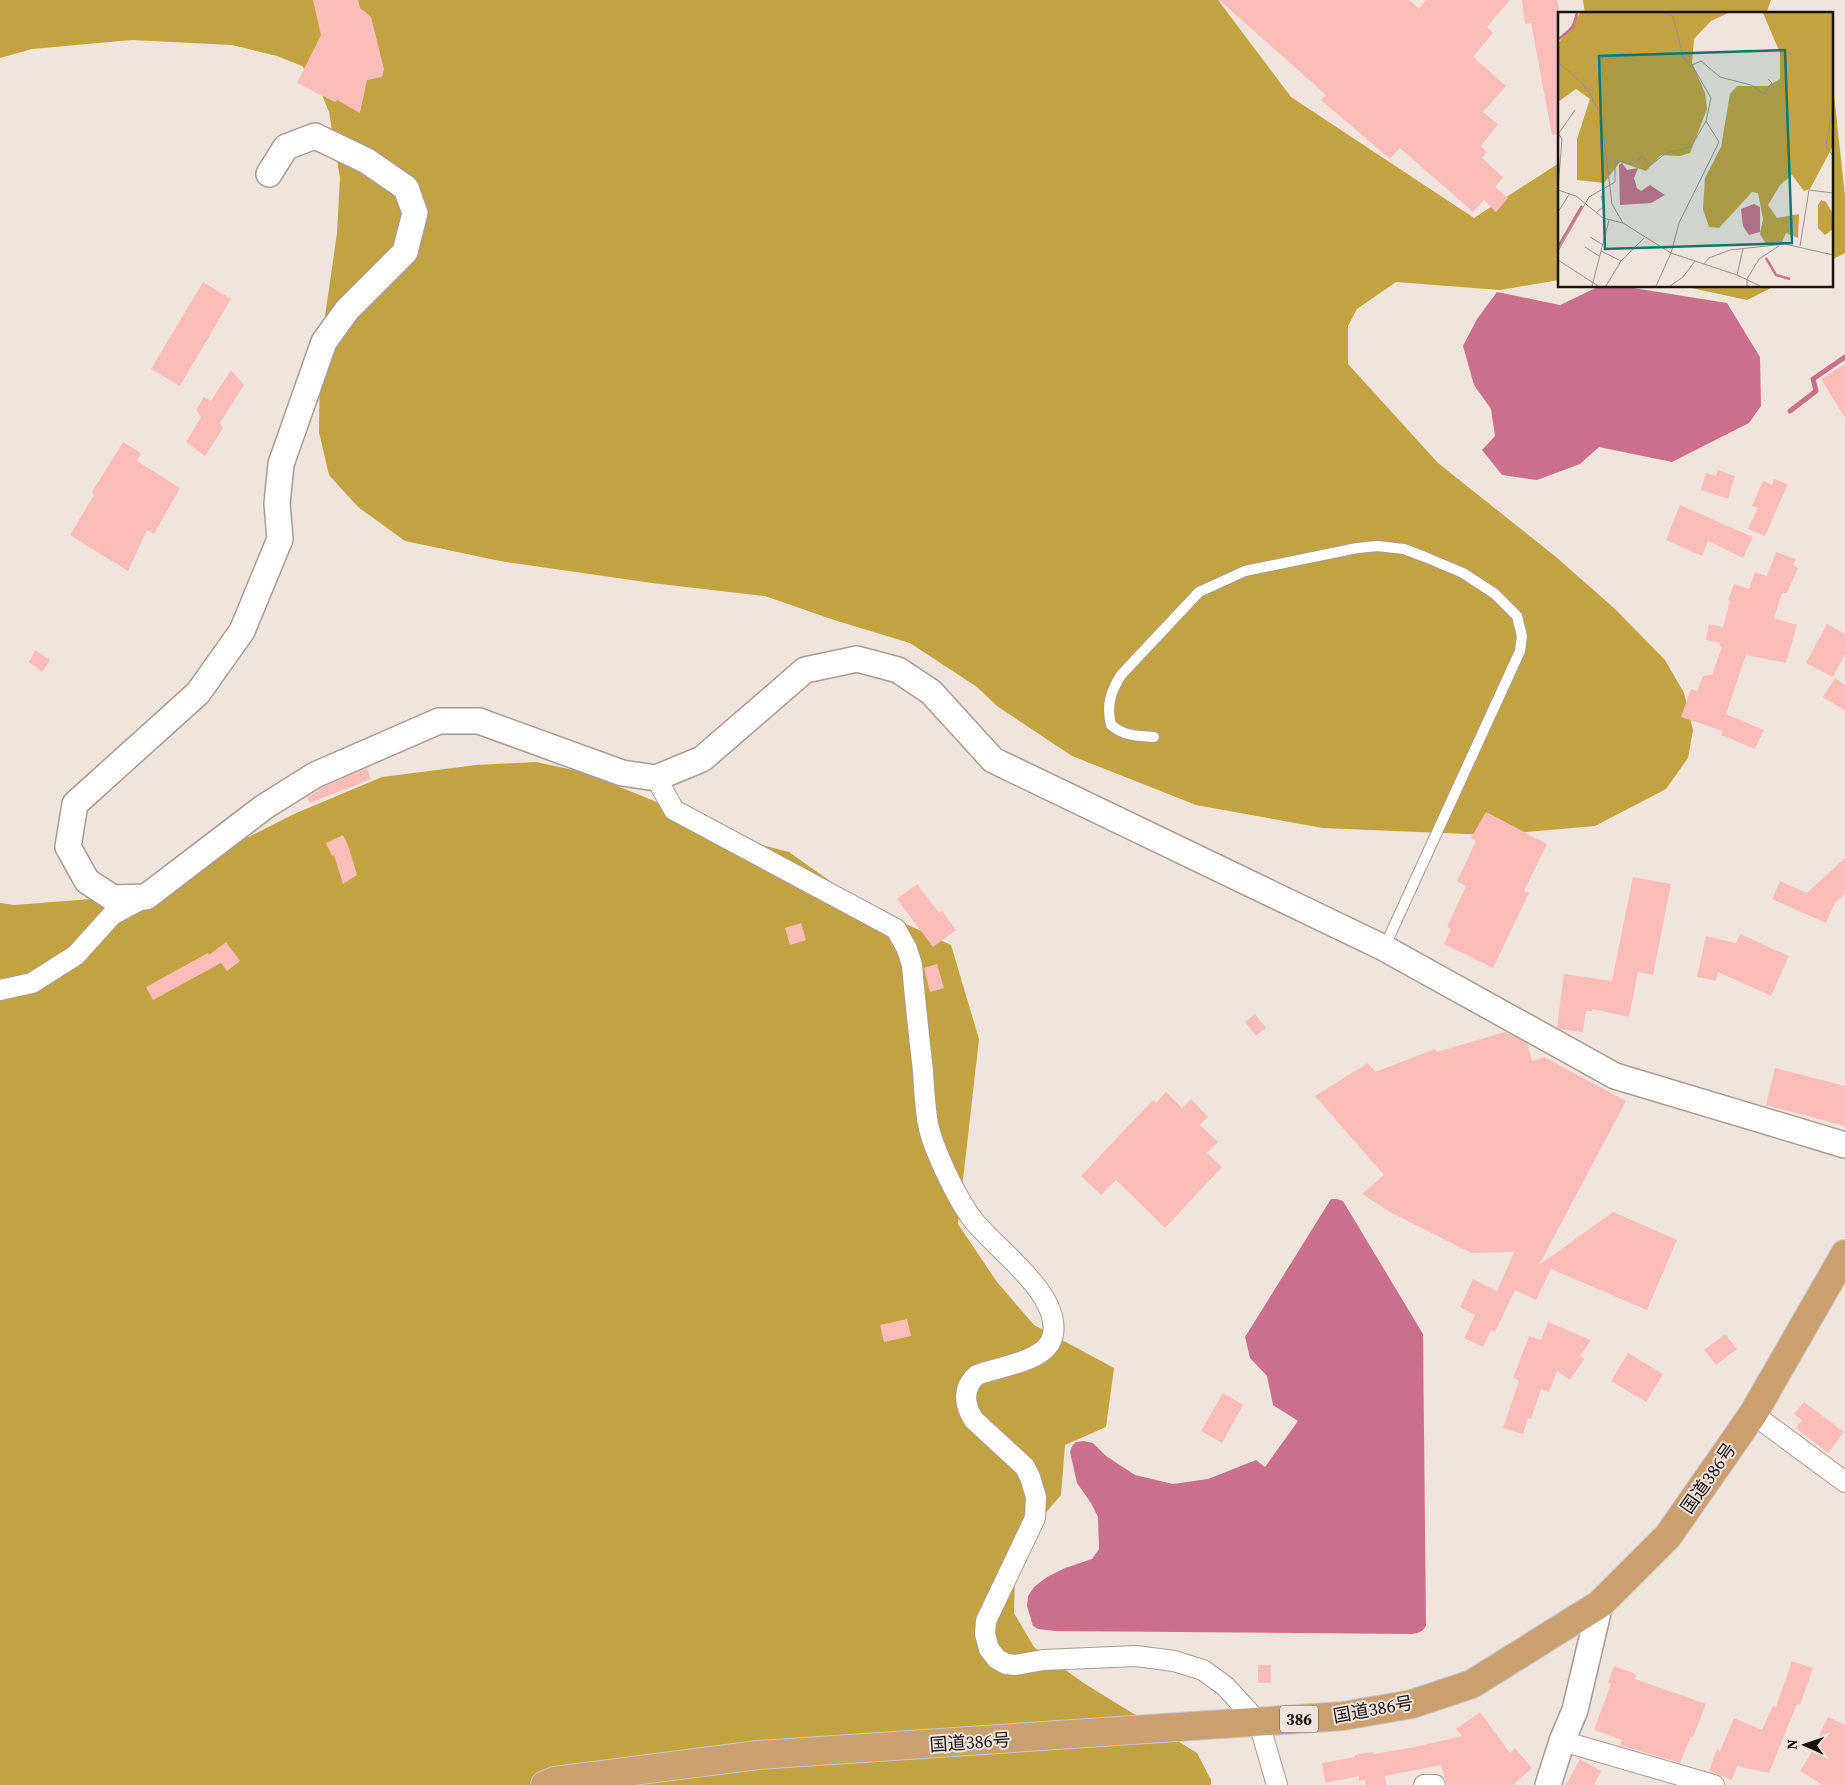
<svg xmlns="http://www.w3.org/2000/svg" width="1845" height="1785" font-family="'Source Serif 4','Noto Sans JP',serif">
	<rect width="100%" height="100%" fill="#f1e4dd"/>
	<g fill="#c2a241">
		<path d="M0,0H1218L1291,97L1474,218L1559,163V280L1500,290L1396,282L1357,309L1348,326V364L1438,463L1556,557L1615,609L1665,660L1684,693L1693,730L1688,758L1666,789L1595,826L1491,835L1323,828L1196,805L1072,756L997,706L977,687L910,643L834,620L765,596L652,583L500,561L405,541L358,507L329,475L319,432L320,351L337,233L340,178L329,112L318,85L302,66L277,56L232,45L132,40L32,49L0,58Z"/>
		<path d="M1583,0H1771L1766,14H1585Z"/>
		<path d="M1831,94L1834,95L1845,196V253L1831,260Z"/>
		<path d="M1682,286H1775L1747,300Z"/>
		<path d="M536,762L583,772L664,805L720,834L789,852L861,903L951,945L979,1039L958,1224L997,1282L1034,1325L1114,1368L1106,1427L1065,1445L1061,1495L1031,1530L1015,1575L1014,1613L1034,1647L1082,1682L1197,1753L1211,1780V1785H0V903L14,905L91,899L185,869L294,814L382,777L476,765Z"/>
	</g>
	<g fill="#ca6f8c">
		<path d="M1600,286H1621L1727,303L1760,357L1761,406L1749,423L1672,462L1599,447L1580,464L1537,480L1502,475L1482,450L1495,436L1491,409L1474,385L1463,346L1477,319L1497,292L1560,305Z"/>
		<path d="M1331,1199H1337L1343,1201L1423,1334L1426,1626C1422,1632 1419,1633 1412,1634L1055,1631L1038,1629L1033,1626L1027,1606L1028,1596L1034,1587L1047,1577L1065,1568L1092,1559L1099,1549L1098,1517L1091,1503L1077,1483L1070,1452L1072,1446L1076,1442L1084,1441L1093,1443L1106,1456L1135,1475L1173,1484L1208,1479L1256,1460L1265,1467L1298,1421L1273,1405L1267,1376L1250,1358L1245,1337Z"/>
	</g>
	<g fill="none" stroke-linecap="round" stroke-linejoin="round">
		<path stroke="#ca6f8c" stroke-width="5" d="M1790,411L1816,391L1813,379L1845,357"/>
	</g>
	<g fill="#fbbdb9">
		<path d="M313,0H358L360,8L371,17L384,69L382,77L367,80L360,113L337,100L335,102L297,83L321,35Z"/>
		<path d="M1219,0H1409L1419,9L1426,0H1510L1487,27L1493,33L1473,57L1506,86L1483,112L1498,124L1481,146L1487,152L1482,158L1503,177L1495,187L1508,198L1496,212L1484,200L1473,212L1400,148L1390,159L1321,100L1326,95Z"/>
		<path d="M1522,0H1557L1559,7V134L1552,135L1531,23L1525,24Z"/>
		<path d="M203,282L231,299L180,386L151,369Z"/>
		<path d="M1845,364V418L1821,379Z"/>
		<path d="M231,370L244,385L220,423L223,428L205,456L186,442L201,417L196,410L204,397L211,401Z"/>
		<path d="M123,442L141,453L137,461L180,488L154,534L147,530L128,571L70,535L94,495L92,492Z"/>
		<path d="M1718,470L1735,476L1728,499L1701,490L1706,473L1716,476Z"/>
		<path d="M1774,479L1788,484L1765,536L1748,529L1758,508L1752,506L1763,481L1772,485Z"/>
		<path d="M1680,505L1753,537L1743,558L1708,541L1702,556L1666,540Z"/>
		<path d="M1776,552L1796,559L1793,565L1798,568L1787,593H1782L1774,618L1797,625L1786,663L1746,655L1726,714L1764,730L1755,749L1721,735L1723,731L1681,717L1691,689L1697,691L1703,676L1712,675L1722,647L1719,646L1720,643L1706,640L1709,624L1723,627L1730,601L1728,600L1734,584L1749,589L1755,572L1767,576Z"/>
		<path d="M1827,624L1845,634V654L1833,677L1806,663Z"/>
		<path d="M35,650L50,660L42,672L29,662Z"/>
		<path d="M1835,678L1845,685V711L1823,697Z"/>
		<path d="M367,768L371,779L310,803L307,798L323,787Z"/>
		<path d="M1486,812L1547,844L1524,891L1529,893L1493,968L1444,944L1451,929L1447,927L1466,886L1457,881L1476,841L1471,838Z"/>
		<path d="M343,835L349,848L357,875L343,884L334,855L332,856L326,843Z"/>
		<path d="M1845,858V894L1835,903L1826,923L1772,899L1780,881L1807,893Z"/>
		<path d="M1633,877L1671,884L1653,975L1638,972L1629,1017L1592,1009V1011H1586L1583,1032L1559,1029L1557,1028L1564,974L1612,981Z"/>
		<path d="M917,884L939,913L942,911L956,930L933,947L897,899Z"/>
		<path d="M801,923L806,940L790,945L785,928Z"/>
		<path d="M1740,934L1789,956L1771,996L1718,972L1716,981L1697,977L1706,936L1736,943Z"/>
		<path d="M226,942L240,961L227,971L221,963L153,1000L146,987L208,953L209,955Z"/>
		<path d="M937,964L944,988L930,992L924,968Z"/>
		<path d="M1255,1014L1266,1028L1256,1036L1245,1022Z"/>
		<path d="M1505,1032L1527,1043L1532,1061L1544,1057L1626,1101L1539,1265L1613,1212L1677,1240L1647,1310L1551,1269L1536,1300L1515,1290L1495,1332L1491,1330L1483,1347L1464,1338L1475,1315L1460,1307L1473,1279L1497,1291L1514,1252L1471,1253L1390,1212L1362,1194L1384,1175L1315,1096L1368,1063L1375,1072L1435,1049L1437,1052Z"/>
		<path d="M1775,1068L1845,1086V1126L1766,1105Z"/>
		<path d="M1166,1092L1182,1108L1191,1099L1208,1117L1200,1125L1218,1142L1207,1153L1222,1167L1165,1228L1116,1180L1101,1195L1081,1176L1153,1100L1156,1103Z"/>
		<path d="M907,1319L911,1336L884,1342L880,1325Z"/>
		<path d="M1548,1322L1591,1340L1580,1356L1584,1359L1570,1380L1557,1371L1549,1392L1541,1389L1531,1419L1528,1418L1523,1434L1503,1428L1519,1381L1513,1378L1529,1336L1541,1340Z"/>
		<path d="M1725,1334L1737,1349L1716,1365L1704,1350Z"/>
		<path d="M1628,1353L1663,1374L1646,1402L1611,1381Z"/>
		<path d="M1223,1393L1243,1405L1222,1443L1201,1431Z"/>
		<path d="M1804,1402L1844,1432L1828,1453L1796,1428L1802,1420L1794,1414Z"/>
		<path d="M1792,1661L1813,1668L1800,1705L1797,1704L1769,1773L1737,1766L1732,1780L1709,1771L1717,1749L1720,1751L1734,1718L1762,1730L1773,1706L1776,1707Z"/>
		<rect x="1258" y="1665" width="13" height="18"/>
		<path d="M1614,1666L1636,1674L1635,1679L1706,1704L1693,1737L1691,1736L1680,1763L1620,1745L1622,1740L1594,1730L1611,1684L1608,1683Z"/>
		<path d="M1480,1712L1510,1753L1515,1748L1532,1768L1513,1785H1447L1441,1765L1385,1776L1386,1785H1366L1365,1780L1359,1781V1776L1325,1783L1322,1763L1355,1757V1755L1373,1752L1374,1754L1415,1747L1462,1736L1456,1729Z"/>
		<path d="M1828,1717L1845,1725V1785H1823L1800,1771L1819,1740L1817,1739Z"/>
		<path d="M1580,1759L1601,1771L1594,1785H1566Z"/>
	</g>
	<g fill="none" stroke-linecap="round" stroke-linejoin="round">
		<defs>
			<path id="service" d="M1154,737C1137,736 1124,736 1111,725C1106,705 1111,691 1121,675L1199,592L1245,571L1357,548L1377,546L1404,549L1425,557L1463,573L1495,594L1517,616L1522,636L1520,651L1384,948"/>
			<g id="minor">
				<path d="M656,778L674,810L896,929L907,949L912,965C915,1001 919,1036 923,1071C924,1088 925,1107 928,1124C933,1149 957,1199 973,1220C997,1250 1060,1293 1053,1334C1049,1362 999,1366 977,1375C962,1388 964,1405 974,1420L1025,1467L1030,1477L1036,1497L1035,1518L986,1621L985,1634L989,1649L997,1659L1006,1664L1016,1665L1043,1660L1136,1656L1174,1661L1203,1670L1225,1686L1259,1723L1277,1785"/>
				<path d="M0,990L32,983L76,955L112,915L144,898"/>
				<path d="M1753,1414L1845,1482"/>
				<path d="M1562,1741L1714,1785"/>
				<path d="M1424,1785H1435"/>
			</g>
			<g id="tertiary">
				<path d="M269,174L286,147L315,136L367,161L406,188L415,213L405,252L347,310L324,342L281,464L277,504L280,539L242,631L198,693L75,804L68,847L87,881L113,898L146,897L264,807L315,775L439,721H479L622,773L656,778L702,759L805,670L857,659L898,670L931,692L993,760L1384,948L1615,1076L1845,1145"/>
				<path d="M1548,1785L1562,1741L1575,1710L1600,1604"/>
			</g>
			<path id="trunk" d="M545,1785L555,1781L758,1755L1343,1716L1412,1704L1472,1684L1600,1604L1668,1536L1753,1414L1845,1254"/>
		</defs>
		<use href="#service" stroke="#a79a94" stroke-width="12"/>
		<use href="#minor" stroke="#a79a94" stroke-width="22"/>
		<use href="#tertiary" stroke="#a79a94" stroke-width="28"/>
		<use href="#trunk" stroke="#c8c7c6" stroke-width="30"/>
		<use href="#service" stroke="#fff" stroke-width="10"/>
		<use href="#minor" stroke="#fff" stroke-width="20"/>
		<use href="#tertiary" stroke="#fff" stroke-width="25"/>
		<use href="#trunk" stroke="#caa070" stroke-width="28"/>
	</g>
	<g text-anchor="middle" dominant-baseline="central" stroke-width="4" stroke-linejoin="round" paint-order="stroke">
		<rect fill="#f1e4dd" stroke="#5a524f" stroke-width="1" x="1280" y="1705.5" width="38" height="27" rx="4"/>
		<g font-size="16" font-weight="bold" fill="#191412">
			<text x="1299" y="1719">386</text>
		</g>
		<g font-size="18" fill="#191412" stroke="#f1e4dd">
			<text transform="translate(1708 1478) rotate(-55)">国道386号</text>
			<text transform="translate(1373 1709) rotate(-10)">国道386号</text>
			<text transform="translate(970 1742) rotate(-4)">国道386号</text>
		</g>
	</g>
	<g transform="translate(1558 12)">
		<rect width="275" height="275" fill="#f1e4dd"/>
		<path d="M22,1H170L153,9L136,27L134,51L147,81L149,97L132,141L122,144L103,143L88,159L62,150L46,171L19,168V127L32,87L18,77L0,90V32ZM205,1H275V134L252,177L246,179L234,163L222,173L210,193L219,206L241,202L240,226L228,221L224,230L208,232L202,222L205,207L200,181L194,180L161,216L151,215L145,197L147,166L163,135L172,82L179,74H210L222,67V41ZM263,188L268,190L275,202V217L267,223L260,216V193Z" fill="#c2a241"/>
		<path d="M64,151L69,158L80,156L76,166L79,176L83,179L92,173L107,183L93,191L62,193L61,153ZM196,192L202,195V220L191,223L185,214L183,197Z" fill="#ca6f8c"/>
		<path fill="none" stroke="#ca6f8c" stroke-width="2.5" d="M1,27L15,15L19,1M0,235L24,194M208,246L218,263L232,267"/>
		<path fill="none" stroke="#9b918c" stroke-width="1" d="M106,1L115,4L125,45L133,54M0,50L28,75L43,102L54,192L65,211L113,241L179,263L202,274M275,93L268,134L275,144M0,121L4,127L0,176M1,121L17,98M0,178L18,184L45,206L65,211M0,200L12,181M38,201L46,194L43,184M32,225L45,233M242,234L251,178L275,181M27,235L41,244M0,239L31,185L57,170V148L74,152L85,144L90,152H94L108,141L133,135L148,109M43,239L63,249M113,241L121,211L161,130L148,109L153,86L134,53L143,49L162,65L193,73L206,82L214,71L210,67M0,248L40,274M146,252L151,246L172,238L227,232L275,243M179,263L185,237M34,274L51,208M48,274L63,249L86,226M98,274L113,241M112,274L125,265L137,249M189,274V267L201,247L221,234"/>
		<path fill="#0f766e" fill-opacity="0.15" stroke="#0f766e" stroke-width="2.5" d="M227,38L234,231L47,237L41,44Z"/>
		<rect width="275" height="275" fill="none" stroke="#191412" stroke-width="2.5"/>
	</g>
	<g transform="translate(1805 1745) rotate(272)" stroke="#f1e4dd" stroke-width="4" paint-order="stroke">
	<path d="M0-4L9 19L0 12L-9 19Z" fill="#191412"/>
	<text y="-8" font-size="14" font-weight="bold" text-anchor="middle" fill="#191412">N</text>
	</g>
</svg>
